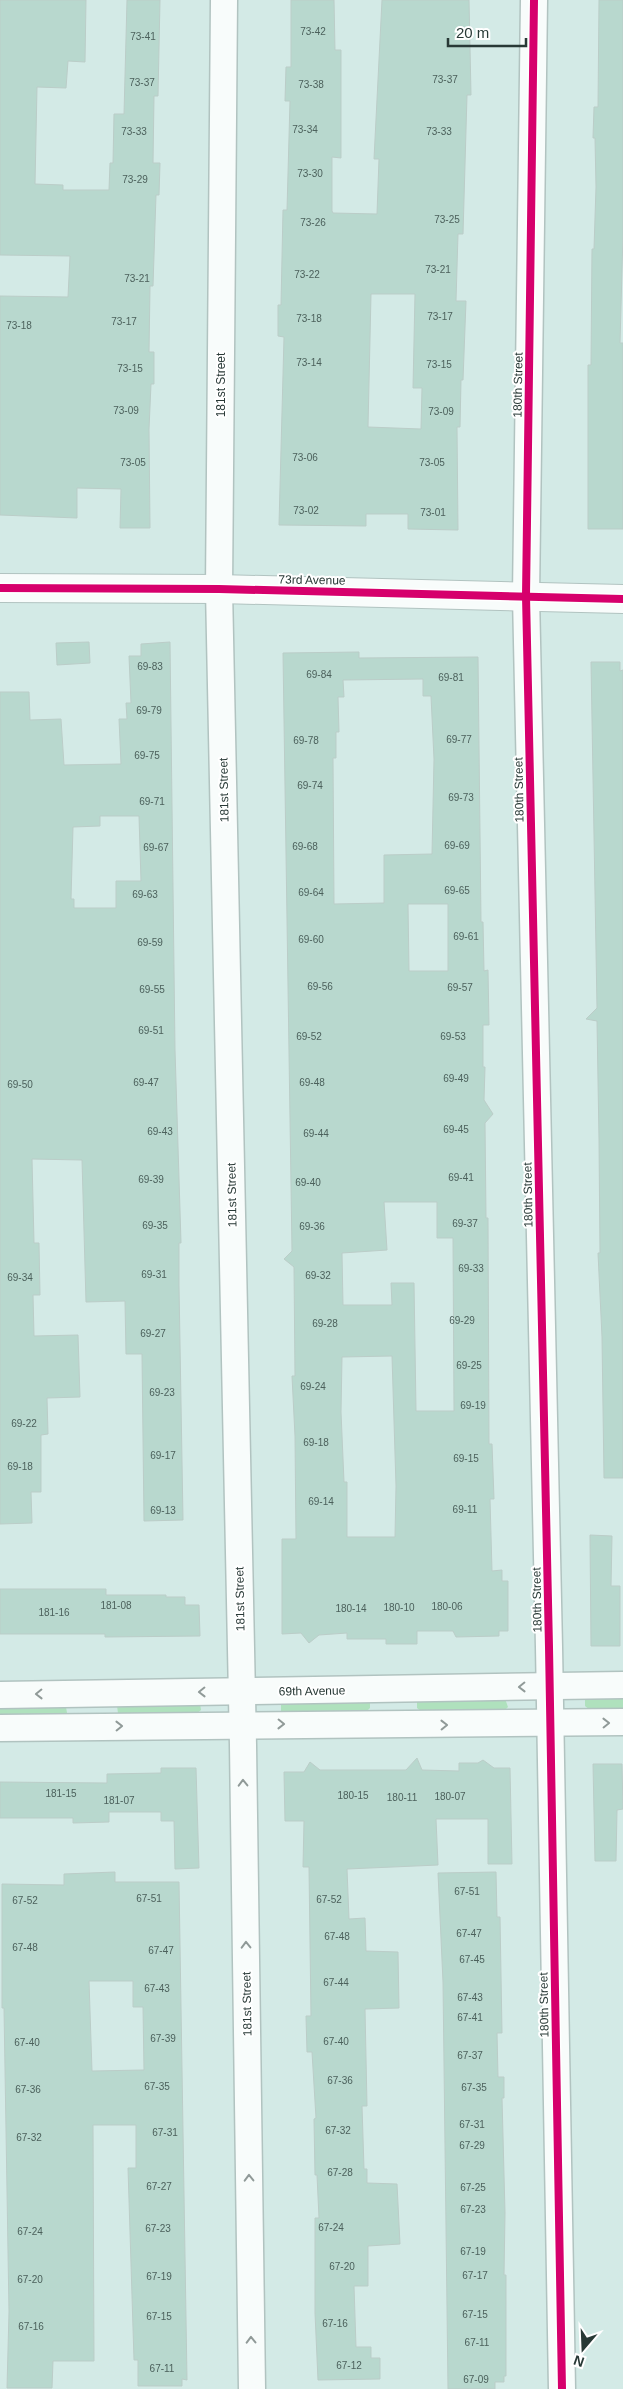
<svg xmlns="http://www.w3.org/2000/svg" width="623" height="2389" font-family="Arial,sans-serif">
	<rect width="100%" height="100%" fill="#d3eae6"/>
	<g fill="#afe1bd">
		<path d="M590,1694H623V1710H590L585,1706V1699Z"/>
		<path d="M504,1696L508,1707L502,1713L422,1712L417,1708V1701Z"/>
		<path d="M286,1698L370,1702V1708L365,1713L290,1716L281,1711V1705Z"/>
		<path d="M200,1703L201,1710L195,1715L127,1717L118,1713L117,1706Z"/>
		<path d="M0,1704L66,1707L67,1713L61,1718L0,1720Z"/>
	</g>
	<g fill="#b8d8ce" stroke="#bbcdc8" fill-rule="evenodd">
		<path d="M0,0H86L85,62L68,61L66,88L37,87L35,184L63,185V190H109L110,163H113L114,114H124L127,0H160L158,96H154L153,163H160L159,195H156L153,286H150L149,352H154V384H151L149,429L150,528H120L121,489L77,488V518L0,515V296L68,297L70,256L0,255Z"/>
		<path d="M291,0H334L335,50H341V158L332,157V211L333,213L377,214L379,159H374L382,0H469L471,95H467L463,234H458L456,301H466L463,380H461L460,427H457L458,530L408,529V514H366V526L279,525L284,337L278,336V305H281L283,210H287L290,101H285L286,67H291ZM371,294H415L413,388H422L421,429L368,427Z"/>
		<path d="M599,0H623V234L620,343H623V529H588V365H591L592,249H594L596,187L595,138H593L594,107H598Z"/>
		<path d="M89,642L90,663L57,665L56,643Z"/>
		<path d="M170,642L175,1050L181,1243H179V1286L183,1520L144,1521L142,1354H126L125,1301L86,1302L82,1160L32,1159L34,1243H39L40,1295H33L34,1336L78,1335L80,1397L47,1398L48,1434L41,1435V1492H31L32,1523L0,1524V692H29L30,720L61,719L64,765L121,764L119,719H127L126,703H131L129,656H141V644ZM100,816H139L141,881H116V908H74V899H71L73,827L100,826Z"/>
		<path d="M359,652V658L478,657L481,922H483L484,971L488,970L489,1025H483V1067H485L484,1100L493,1114L485,1123L486,1218H488L489,1444H492L494,1499H490L492,1571L502,1570V1581H508V1631H499V1636L456,1637L453,1631H417V1644H386V1639H347V1633L319,1635L309,1643L301,1633L282,1634V1539H296L295,1436L292,1376H295L294,1267L284,1259L292,1251L283,653ZM423,679V696H431L434,759L432,854L384,855V903L334,904L333,758H336V732H339L338,697H344L343,680ZM408,904H448V971H409ZM384,1202H437V1238H453L454,1411H416L414,1283H391L392,1305H343L342,1253L387,1250ZM392,1356L396,1486L395,1537H347V1482H344L341,1412L342,1357Z"/>
		<path d="M591,662H620V671L623,670V1478H604L602,1337L598,1253H600L599,1139L597,1021L586,1019L597,1008Z"/>
		<path d="M590,1535L612,1536L611,1586H620V1646H591Z"/>
		<path d="M0,1589H106V1595H166V1597H185V1605H199L200,1636L105,1637V1634H0Z"/>
		<path d="M417,1758L422,1770L459,1771V1763H478L483,1760L494,1768H510L512,1864H488V1819H436L438,1865L347,1869L349,1919L365,1918L366,1951L398,1952L399,2008L365,2009L367,2106H362L364,2169H367V2183L397,2184L400,2244L368,2246V2286H354L356,2347H371V2358H380V2379L318,2380L315,2313V2218H319L317,2175H315L314,2119L316,2118L312,2052H307L306,2016H311L309,1867H303L304,1821H285L284,1772H304L310,1762L320,1770H406Z"/>
		<path d="M593,1764H622L623,1809L617,1810L616,1861H595Z"/>
		<path d="M161,1768H196L199,1868L175,1869L174,1821H161V1812H109V1822L73,1823V1818H0V1782L107,1783V1774L161,1773Z"/>
		<path d="M115,1872V1882H179L187,2380L182,2379V2386H138V2360H134L128,2168H136V2125H93L94,2361H53L52,2388H7L9,2312L4,2008H2V1884L64,1885V1874ZM89,1981H133V2007H143L144,2070L92,2071Z"/>
		<path d="M496,1872L497,1917H500L502,2033H497L498,2077H504V2098H502L505,2213L504,2275H506V2376H504V2382H495V2389H448L443,1982L438,1873Z"/>
	</g>
	<g fill="none" stroke-linecap="round" stroke-linejoin="round">
		<defs>
			<g id="minor">
				<path d="M224,0L219,589L243,1745L252,2389"/>
				<path d="M534,0L526,596L549,1647L562,2389"/>
				<path d="M0,1695L623,1685"/>
				<path d="M0,1728L623,1722"/>
			</g>
			<path id="tertiary" d="M0,588L219,589L623,599"/>
		</defs>
		<use href="#minor" stroke="#b1c3c0" stroke-width="29"/>
		<use href="#tertiary" stroke="#b1c3c0" stroke-width="30"/>
		<use href="#minor" stroke="#f8fcfb" stroke-width="26"/>
		<use href="#tertiary" stroke="#f8fcfb" stroke-width="28"/>
		<defs>
			<g id="cycleway">
				<path d="M534,0L526,596L549,1647L562,2389"/>
				<path d="M0,588L219,589L623,599"/>
			</g>
		</defs>
		<use href="#cycleway" stroke="#fff" stroke-width="11"/>
		<use href="#cycleway" stroke="#d6006c" stroke-width="8"/>
	</g>
	<defs><path id="oneway-chevron" d="M-2-3.5L2.5 0L-2 3.5" fill="none" stroke-width="1.6" stroke-linecap="round" stroke-linejoin="round" transform="scale(1.25)"/></defs>
	<g stroke="#909a98">
		<use href="#oneway-chevron" transform="translate(522 1687) rotate(179)"/>
		<use href="#oneway-chevron" transform="translate(202 1692) rotate(179)"/>
		<use href="#oneway-chevron" transform="translate(39 1694) rotate(179)"/>
		<use href="#oneway-chevron" transform="translate(606 1723) rotate(-1)"/>
		<use href="#oneway-chevron" transform="translate(281 1724) rotate(1)"/>
		<use href="#oneway-chevron" transform="translate(444 1725) rotate(-1)"/>
		<use href="#oneway-chevron" transform="translate(119 1726) rotate(-1)"/>
		<use href="#oneway-chevron" transform="translate(243 1783) rotate(-91)"/>
		<use href="#oneway-chevron" transform="translate(246 1945) rotate(-91)"/>
		<use href="#oneway-chevron" transform="translate(249 2178) rotate(-91)"/>
		<use href="#oneway-chevron" transform="translate(251 2340) rotate(-91)"/>
	</g>
	<g text-anchor="middle" dominant-baseline="central" stroke-width="4" stroke-linejoin="round" paint-order="stroke">
		<g font-size="10" fill="#4c615c">
			<text x="313" y="31">73-42</text>
			<text x="143" y="36">73-41</text>
			<text x="445" y="79">73-37</text>
			<text x="142" y="82">73-37</text>
			<text x="311" y="84">73-38</text>
			<text x="305" y="129">73-34</text>
			<text x="134" y="131">73-33</text>
			<text x="439" y="131">73-33</text>
			<text x="310" y="173">73-30</text>
			<text x="135" y="179">73-29</text>
			<text x="447" y="219">73-25</text>
			<text x="313" y="222">73-26</text>
			<text x="438" y="269">73-21</text>
			<text x="307" y="274">73-22</text>
			<text x="137" y="278">73-21</text>
			<text x="440" y="316">73-17</text>
			<text x="309" y="318">73-18</text>
			<text x="124" y="321">73-17</text>
			<text x="19" y="325">73-18</text>
			<text x="309" y="362">73-14</text>
			<text x="439" y="364">73-15</text>
			<text x="130" y="368">73-15</text>
			<text x="126" y="410">73-09</text>
			<text x="441" y="411">73-09</text>
			<text x="305" y="457">73-06</text>
			<text x="133" y="462">73-05</text>
			<text x="432" y="462">73-05</text>
			<text x="306" y="510">73-02</text>
			<text x="433" y="512">73-01</text>
			<text x="150" y="666">69-83</text>
			<text x="319" y="674">69-84</text>
			<text x="451" y="677">69-81</text>
			<text x="149" y="710">69-79</text>
			<text x="459" y="739">69-77</text>
			<text x="306" y="740">69-78</text>
			<text x="147" y="755">69-75</text>
			<text x="310" y="785">69-74</text>
			<text x="461" y="797">69-73</text>
			<text x="152" y="801">69-71</text>
			<text x="457" y="845">69-69</text>
			<text x="305" y="846">69-68</text>
			<text x="156" y="847">69-67</text>
			<text x="457" y="890">69-65</text>
			<text x="311" y="892">69-64</text>
			<text x="145" y="894">69-63</text>
			<text x="466" y="936">69-61</text>
			<text x="311" y="939">69-60</text>
			<text x="150" y="942">69-59</text>
			<text x="320" y="986">69-56</text>
			<text x="460" y="987">69-57</text>
			<text x="152" y="989">69-55</text>
			<text x="151" y="1030">69-51</text>
			<text x="309" y="1036">69-52</text>
			<text x="453" y="1036">69-53</text>
			<text x="456" y="1078">69-49</text>
			<text x="146" y="1082">69-47</text>
			<text x="312" y="1082">69-48</text>
			<text x="20" y="1084">69-50</text>
			<text x="456" y="1129">69-45</text>
			<text x="160" y="1131">69-43</text>
			<text x="316" y="1133">69-44</text>
			<text x="461" y="1177">69-41</text>
			<text x="151" y="1179">69-39</text>
			<text x="308" y="1182">69-40</text>
			<text x="465" y="1223">69-37</text>
			<text x="155" y="1225">69-35</text>
			<text x="312" y="1226">69-36</text>
			<text x="471" y="1268">69-33</text>
			<text x="154" y="1274">69-31</text>
			<text x="318" y="1275">69-32</text>
			<text x="20" y="1277">69-34</text>
			<text x="462" y="1320">69-29</text>
			<text x="325" y="1323">69-28</text>
			<text x="153" y="1333">69-27</text>
			<text x="469" y="1365">69-25</text>
			<text x="313" y="1386">69-24</text>
			<text x="162" y="1392">69-23</text>
			<text x="473" y="1405">69-19</text>
			<text x="24" y="1423">69-22</text>
			<text x="316" y="1442">69-18</text>
			<text x="163" y="1455">69-17</text>
			<text x="466" y="1458">69-15</text>
			<text x="20" y="1466">69-18</text>
			<text x="321" y="1501">69-14</text>
			<text x="465" y="1509">69-11</text>
			<text x="163" y="1510">69-13</text>
			<text x="116" y="1605">181-08</text>
			<text x="447" y="1606">180-06</text>
			<text x="399" y="1607">180-10</text>
			<text x="351" y="1608">180-14</text>
			<text x="54" y="1612">181-16</text>
			<text x="61" y="1793">181-15</text>
			<text x="353" y="1795">180-15</text>
			<text x="450" y="1796">180-07</text>
			<text x="402" y="1797">180-11</text>
			<text x="119" y="1800">181-07</text>
			<text x="467" y="1891">67-51</text>
			<text x="149" y="1898">67-51</text>
			<text x="329" y="1899">67-52</text>
			<text x="25" y="1900">67-52</text>
			<text x="469" y="1933">67-47</text>
			<text x="337" y="1936">67-48</text>
			<text x="25" y="1947">67-48</text>
			<text x="161" y="1950">67-47</text>
			<text x="472" y="1959">67-45</text>
			<text x="336" y="1982">67-44</text>
			<text x="157" y="1988">67-43</text>
			<text x="470" y="1997">67-43</text>
			<text x="470" y="2017">67-41</text>
			<text x="163" y="2038">67-39</text>
			<text x="336" y="2041">67-40</text>
			<text x="27" y="2042">67-40</text>
			<text x="470" y="2055">67-37</text>
			<text x="340" y="2080">67-36</text>
			<text x="157" y="2086">67-35</text>
			<text x="474" y="2087">67-35</text>
			<text x="28" y="2089">67-36</text>
			<text x="472" y="2124">67-31</text>
			<text x="338" y="2130">67-32</text>
			<text x="165" y="2132">67-31</text>
			<text x="29" y="2137">67-32</text>
			<text x="472" y="2145">67-29</text>
			<text x="340" y="2172">67-28</text>
			<text x="159" y="2186">67-27</text>
			<text x="473" y="2187">67-25</text>
			<text x="473" y="2209">67-23</text>
			<text x="331" y="2227">67-24</text>
			<text x="158" y="2228">67-23</text>
			<text x="30" y="2231">67-24</text>
			<text x="473" y="2251">67-19</text>
			<text x="342" y="2266">67-20</text>
			<text x="475" y="2275">67-17</text>
			<text x="159" y="2276">67-19</text>
			<text x="30" y="2279">67-20</text>
			<text x="475" y="2314">67-15</text>
			<text x="159" y="2316">67-15</text>
			<text x="335" y="2323">67-16</text>
			<text x="31" y="2326">67-16</text>
			<text x="477" y="2342">67-11</text>
			<text x="349" y="2365">67-12</text>
			<text x="162" y="2368">67-11</text>
			<text x="476" y="2379">67-09</text>
		</g>
		<g font-size="12" fill="#283936" stroke="#fff">
			<text transform="translate(221 385) rotate(-90)">181st Street</text>
			<text transform="translate(518 385) rotate(-89)">180th Street</text>
			<text transform="translate(312 580) rotate(1)">73rd Avenue</text>
			<text transform="translate(224 790) rotate(-91)">181st Street</text>
			<text transform="translate(519 790) rotate(-91)">180th Street</text>
			<text transform="translate(232 1195) rotate(-91)">181st Street</text>
			<text transform="translate(528 1195) rotate(-91)">180th Street</text>
			<text transform="translate(240 1599) rotate(-91)">181st Street</text>
			<text transform="translate(537 1600) rotate(-91)">180th Street</text>
			<text transform="translate(312 1691) rotate(-1)">69th Avenue</text>
			<text transform="translate(247 2004) rotate(-91)">181st Street</text>
			<text transform="translate(544 2005) rotate(-91)">180th Street</text>
		</g>
	</g>
	<g transform="translate(583 2349) rotate(199)" stroke="#ffffff" stroke-width="4" paint-order="stroke">
	<path d="M0-4L9 19L0 12L-9 19Z" fill="#283936"/>
	<text y="-8" font-size="14" font-weight="bold" text-anchor="middle" fill="#283936">N</text>
	</g>
	<path d="M448 38v8h78v-8" fill="none" stroke="#283936" stroke-width="2.5"/>
	<text x="456" y="38" font-size="15" fill="#283936" stroke="#ffffff" stroke-width="4" paint-order="stroke">20 m</text>
</svg>
